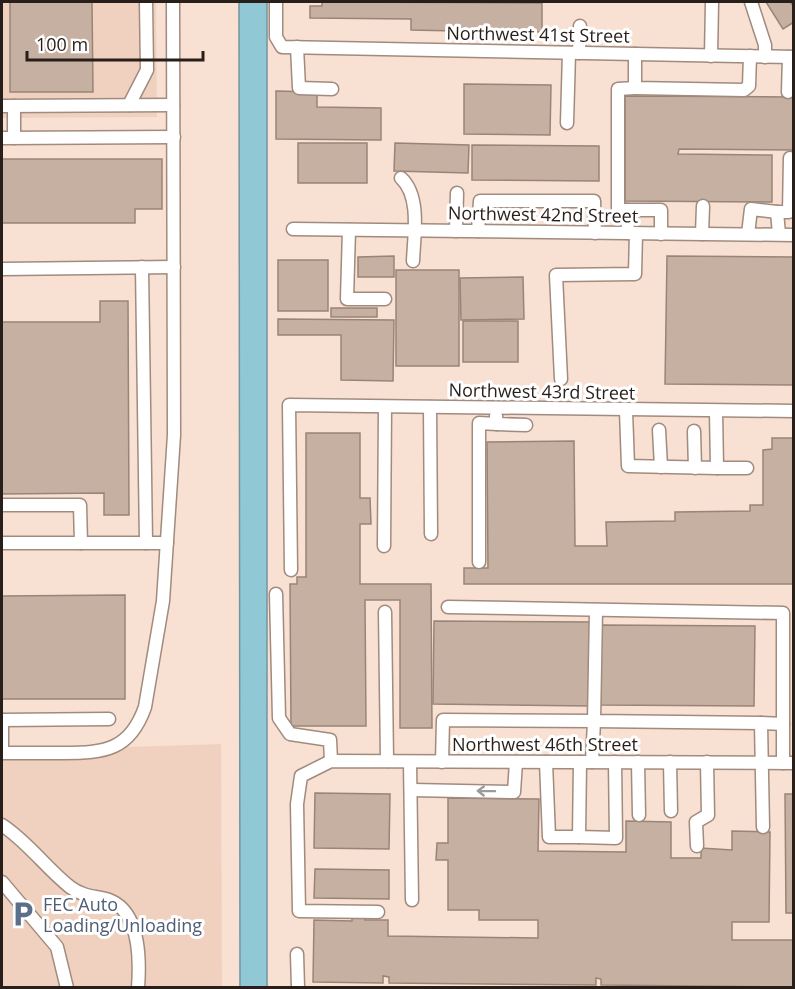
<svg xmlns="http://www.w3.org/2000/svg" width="795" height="989" font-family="'Open Sans',sans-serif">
	<rect width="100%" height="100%" fill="#f8e0d2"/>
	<g fill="#f0d1c0">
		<path d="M2,2H156L157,117L2,118Z"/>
		<path d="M221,744L222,987H2V751Z"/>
	</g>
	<path fill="#91c8d6" stroke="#72959e" stroke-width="1.5" d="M239,2H267V988L240,987Z"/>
	<g fill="#c6b0a2" stroke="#998477" stroke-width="1.5">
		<path d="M10,2H92L93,92H10Z"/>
		<path d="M322,2L542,3V32L467,31V28L456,27V31L411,30V19L310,18V6H322Z"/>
		<path d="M766,2H790L794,7V22L783,29Z"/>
		<path d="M464,84L551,85L550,135L464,134Z"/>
		<path d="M276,91L317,92V107L381,108V140L276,139Z"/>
		<path d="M625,96L794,97V150L679,149L678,154L772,155V202L625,201Z"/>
		<rect x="298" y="143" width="69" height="40"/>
		<path d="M395,143L469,145L468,173L394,171Z"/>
		<path d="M472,145L599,146V181L472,180Z"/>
		<path d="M2,159H162V209H135V223H2Z"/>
		<path d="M394,256V277H358V257Z"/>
		<path d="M667,256L794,257V385L665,384Z"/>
		<rect x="278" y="260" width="50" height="51"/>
		<rect x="396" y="270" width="63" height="96"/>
		<path d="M523,277L524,319L461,320L460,278Z"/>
		<path d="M100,301H128L129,515H104V493L2,494V322H100Z"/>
		<rect x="331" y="308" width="46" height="9"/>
		<path d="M278,319L394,320L393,381L341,380V335H278Z"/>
		<rect x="463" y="321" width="55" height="41"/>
		<path d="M306,433H360V498H370L371,524H360V584H431L432,728H400V600H365L366,726H291L290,584H297V577H306Z"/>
		<path d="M772,438H794V584H464V568H488L487,442L574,441L575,546H607L606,522L675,521V512L750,511V505H763V450L772,449Z"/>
		<path d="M125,595V699H2V596Z"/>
		<path d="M434,621L591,622L590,706L433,704Z"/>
		<path d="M601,625L755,626L754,706L600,705Z"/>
		<path d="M315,793L390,794L389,849L314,848Z"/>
		<path d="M785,794H794V913H786Z"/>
		<path d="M448,798L539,799L538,851L626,852V821L671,822V858H701V848L732,850V831L770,832L769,922H732V940H794V987L601,985V979L596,978V985L389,983V977L383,976V983L313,982L314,920L352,921V915H366L365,920H388V936L538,938V920H479V910H448V860H436L437,843H448Z"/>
		<path d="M315,869L389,870V899L314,898Z"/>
	</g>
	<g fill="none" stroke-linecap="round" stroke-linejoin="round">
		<defs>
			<g id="minor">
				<path d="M276,2V37L282,47L794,57"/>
				<path d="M751,2L765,45V57"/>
				<path d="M297,47L299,88L332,89"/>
				<path d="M579,53L580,26"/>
				<path d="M635,54V88L744,90L749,86L750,56"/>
				<path d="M711,56L712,2"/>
				<path d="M788,92L789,57"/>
				<path d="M129,105L147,70L146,2"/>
				<path d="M2,106L173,105"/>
				<path d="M14,106V138"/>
				<path d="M567,123L569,53"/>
				<path d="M2,138L174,137"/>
				<path d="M401,178C421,196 414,236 413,261"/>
				<path d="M627,210H661V234"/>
				<path d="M293,229L794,235"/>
				<path d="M349,230L347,299H385"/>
				<path d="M456,231L457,193"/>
				<path d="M478,231L480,201H594L595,233"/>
				<path d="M628,233L627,210H618V89L635,88"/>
				<path d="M702,234L703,206"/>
				<path d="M748,234L751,209L777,212"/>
				<path d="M779,234L777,212H789L790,158"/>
				<path d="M142,267L146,543"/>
				<path d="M2,269L174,267"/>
				<path d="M561,379L556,275L635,274L636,233"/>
				<path d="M430,407L431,534"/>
				<path d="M626,411L628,466L717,468"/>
				<path d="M716,411L717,468H747"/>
				<path d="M496,416L497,424L526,425"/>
				<path d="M659,430L661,467"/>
				<path d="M694,431L695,468"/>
				<path d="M2,505H80L81,543"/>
				<path d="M2,543H167"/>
				<path d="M384,546L385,407"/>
				<path d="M479,562V423L497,424"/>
				<path d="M291,570L289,405L794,411"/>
				<path d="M276,594L279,718L290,734L330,740L331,761"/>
				<path d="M448,607L783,613V724"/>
				<path d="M596,610L594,721L761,723L763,827"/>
				<path d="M385,612L387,761"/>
				<path d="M2,720L109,719"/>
				<path d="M2,720V753"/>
				<path d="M761,723L783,724V763"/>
				<path d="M2,753C22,753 43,753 63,753C105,753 130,750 145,707L163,601L174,435L173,2"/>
				<path d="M410,762L412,900"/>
				<path d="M442,762L443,720L594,721L592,762"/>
				<path d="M546,762L549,837H579"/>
				<path d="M580,762L579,837L616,838L615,762"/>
				<path d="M638,762L639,815"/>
				<path d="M670,762L671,811"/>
				<path d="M412,790L514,792L516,762"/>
				<path d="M2,825C28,842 46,868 70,887C83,897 96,896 109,900C141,912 140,961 138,988"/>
				<path d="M697,846L696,822L708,815L707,762"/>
				<path d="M2,882L57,947L67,988"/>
				<path d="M378,912L299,911L297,804L301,776L331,761L794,763"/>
				<path d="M297,954L298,988"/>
			</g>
		</defs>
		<use href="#minor" stroke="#a08b7e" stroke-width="15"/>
		<use href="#minor" stroke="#fff" stroke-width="12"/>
	</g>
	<defs><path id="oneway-shaft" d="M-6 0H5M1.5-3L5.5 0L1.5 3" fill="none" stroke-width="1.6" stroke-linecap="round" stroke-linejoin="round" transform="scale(1.5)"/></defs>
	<use stroke="#9e9a98" href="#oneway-shaft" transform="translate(486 791) rotate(-179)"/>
	<defs>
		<symbol id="parking-bare" viewBox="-9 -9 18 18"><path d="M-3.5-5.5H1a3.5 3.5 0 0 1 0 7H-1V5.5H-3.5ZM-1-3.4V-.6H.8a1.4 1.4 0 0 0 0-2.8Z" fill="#5c6f8a" stroke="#fff" stroke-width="2.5" paint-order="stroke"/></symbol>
	</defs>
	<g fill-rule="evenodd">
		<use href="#parking-bare" x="4" y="895" width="38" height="38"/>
	</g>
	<g text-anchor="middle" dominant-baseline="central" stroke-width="6" stroke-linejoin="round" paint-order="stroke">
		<g font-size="18" fill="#281f1a" stroke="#fff">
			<text transform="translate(538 34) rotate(1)">Northwest 41st Street</text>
			<text transform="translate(543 214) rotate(1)">Northwest 42nd Street</text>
			<text transform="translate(542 391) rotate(1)">Northwest 43rd Street</text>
			<text x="545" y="744">Northwest 46th Street</text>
		</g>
		<g font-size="18" fill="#4e5e75" stroke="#fff" text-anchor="start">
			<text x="43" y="904">FEC Auto<tspan x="43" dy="21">Loading/Unloading</tspan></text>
		</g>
	</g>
	<rect width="795" height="989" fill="none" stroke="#281f1a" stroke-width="6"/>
	<path d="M27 51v9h176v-9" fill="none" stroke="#281f1a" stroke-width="3"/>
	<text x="36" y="51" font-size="18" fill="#281f1a" stroke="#ffffff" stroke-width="4.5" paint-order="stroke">100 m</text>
</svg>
